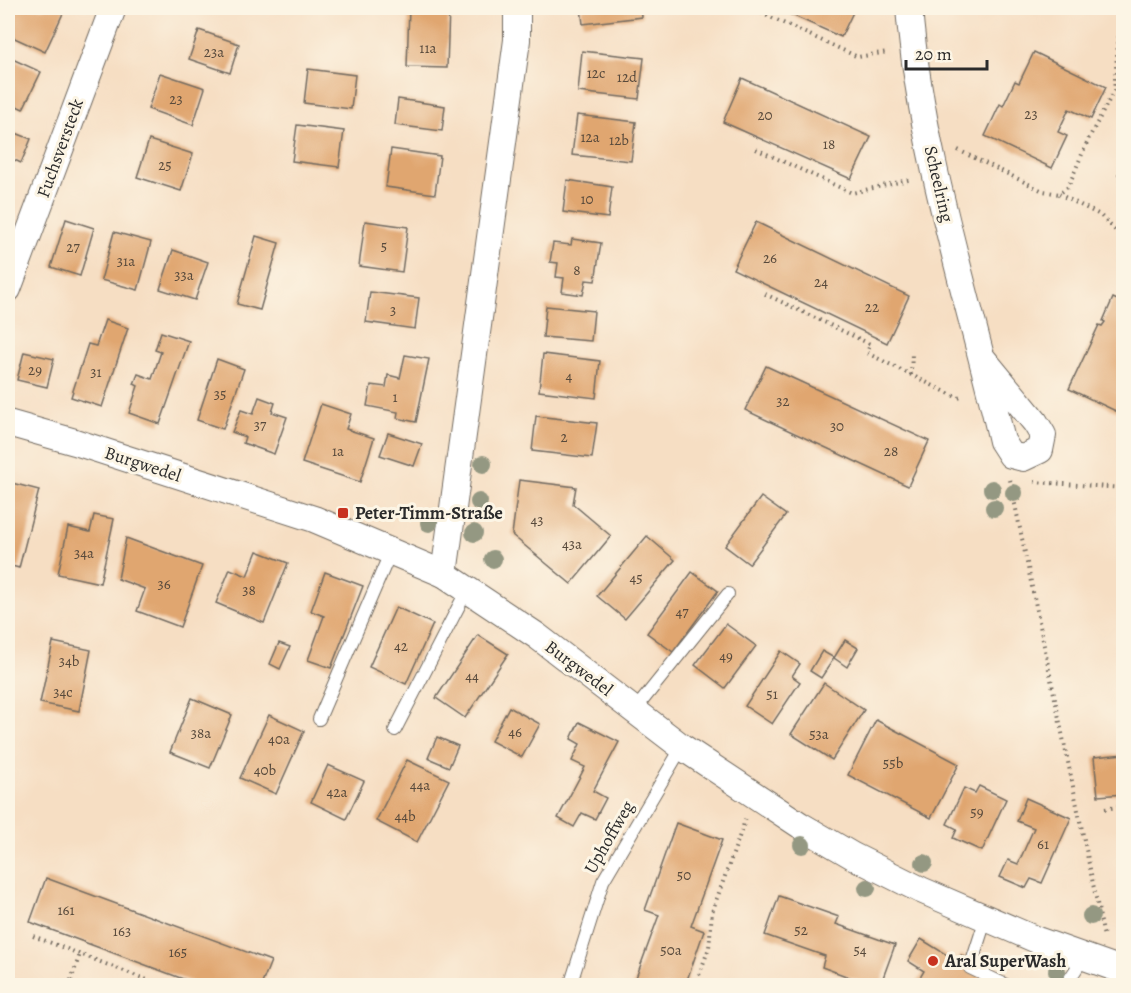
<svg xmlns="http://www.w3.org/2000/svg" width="1131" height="993" font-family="Alegreya,serif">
	<rect width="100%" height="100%" fill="#fcf5e5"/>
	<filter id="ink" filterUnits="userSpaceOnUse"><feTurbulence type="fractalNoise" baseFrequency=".0167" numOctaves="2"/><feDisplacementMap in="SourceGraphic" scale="12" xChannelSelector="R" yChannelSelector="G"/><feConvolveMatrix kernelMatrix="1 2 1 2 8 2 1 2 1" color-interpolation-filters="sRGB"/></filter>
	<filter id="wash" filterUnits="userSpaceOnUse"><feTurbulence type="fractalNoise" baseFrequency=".008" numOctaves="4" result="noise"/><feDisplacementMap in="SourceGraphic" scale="24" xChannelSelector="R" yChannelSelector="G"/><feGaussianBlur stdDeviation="1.35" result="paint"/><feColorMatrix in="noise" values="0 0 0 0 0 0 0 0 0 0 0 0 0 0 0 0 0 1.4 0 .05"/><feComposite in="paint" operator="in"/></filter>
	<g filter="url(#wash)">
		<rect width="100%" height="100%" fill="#f6dec3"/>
		<g id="blocks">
			<g fill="#e0a670">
				<path d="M8,8H61L65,9L45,52L8,35Z"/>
				<path d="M409,8H449L447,68L407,67Z"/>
				<path d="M581,8H641L642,17L583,24Z"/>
				<path d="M776,8H855L841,37Z"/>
				<path d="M199,30L239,44L230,73L189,59Z"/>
				<path d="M582,51L644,58L639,99L578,92Z"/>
				<path d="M1034,52L1106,87L1091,119L1069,109L1058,132L1067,136L1052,168L985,136L1000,104L1003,106L1015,81L1019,83Z"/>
				<path d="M8,57L41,72L23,109L8,102Z"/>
				<path d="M308,69L355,75L351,109L304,103Z"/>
				<path d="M160,73L205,88L193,125L148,109Z"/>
				<path d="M742,78L871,137L851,179L723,122Z"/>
				<path d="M398,99L445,106L442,131L395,125Z"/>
				<path d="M577,115L636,122L631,161L572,155Z"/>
				<path d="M297,125L344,131L339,167L292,161Z"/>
				<path d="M8,130L31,139L21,163L8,157Z"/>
				<path d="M149,140L193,154L181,191L137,177Z"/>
				<path d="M391,149L440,156L435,194L386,187Z"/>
				<path d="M567,180L612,187L608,218L563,212Z"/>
				<path d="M66,219L94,228L80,276L51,267Z"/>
				<path d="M365,221L408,227L402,272L359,266Z"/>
				<path d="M756,222L909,296L887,343L733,269Z"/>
				<path d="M114,232L151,242L138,290L101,280Z"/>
				<path d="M256,236L279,243L260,310L237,304Z"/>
				<path d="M572,239L601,243L595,281L586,280L583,295L562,292L564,278L556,277L558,263L550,262L553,243L571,245Z"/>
				<path d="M173,250L208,262L195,300L160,289Z"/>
				<path d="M370,292L419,298L415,329L366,322Z"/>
				<path d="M1113,298L1124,303V406L1120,413L1069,389L1099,325L1102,326L1105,322L1103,321Z"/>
				<path d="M546,306L594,311L591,341L543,337Z"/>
				<path d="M105,320L128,328L102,407L71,397L88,344L96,346Z"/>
				<path d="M161,332L189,341L160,424L129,413L138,386L134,384L138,374L152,379L161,352L155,350Z"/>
				<path d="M24,352L54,359L47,387L17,380Z"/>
				<path d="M543,354L600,361L596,398L539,391Z"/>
				<path d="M405,355L429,359L416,422L397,418L398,412L367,406L371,385L386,387L388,375L400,378Z"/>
				<path d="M217,359L244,369L223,429L197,420Z"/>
				<path d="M766,366L929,441L908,486L745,410Z"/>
				<path d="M259,397L275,403L272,412L287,417L274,454L243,443L245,437L232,432L241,410L253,414Z"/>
				<path d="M321,404L351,414L346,429L374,438L360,482L302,463Z"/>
				<path d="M536,416L597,423L592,458L532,451Z"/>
				<path d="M388,433L422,444L414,466L380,455Z"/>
				<path d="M519,480L576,487L573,504L611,536L571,584L512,535Z"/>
				<path d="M8,482L39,490L19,568L8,565Z"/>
				<path d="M761,497L786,515L749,564L725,546Z"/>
				<path d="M94,515L114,519L100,583L58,574L68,527L90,532Z"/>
				<path d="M647,536L675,560L625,619L597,596Z"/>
				<path d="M126,538L202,566L180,627L137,611L145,589L118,579Z"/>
				<path d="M257,551L288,563L264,623L216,603L230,569L247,576Z"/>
				<path d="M325,572L363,586L331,668L308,660L324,616L311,611Z"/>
				<path d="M692,572L718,591L673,652L647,633Z"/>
				<path d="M396,607L433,624L406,684L369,667Z"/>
				<path d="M726,624L756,646L725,688L695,665Z"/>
				<path d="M478,635L508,654L465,718L436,698Z"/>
				<path d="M845,640L858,648L847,667L834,658L821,678L810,671L822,651L834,658Z"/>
				<path d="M53,642L91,650L79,711L40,703Z"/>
				<path d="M279,643L290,647L280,669L270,664Z"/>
				<path d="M781,651L800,664L792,676L800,682L772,724L745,706Z"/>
				<path d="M824,683L864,710L832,760L791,734Z"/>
				<path d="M192,698L232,715L210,768L170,752Z"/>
				<path d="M509,707L540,724L522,757L491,741Z"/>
				<path d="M269,715L304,731L276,794L240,778Z"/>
				<path d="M876,720L959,764L931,818L848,775Z"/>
				<path d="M579,722L619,742L593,791L606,798L595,819L582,813L574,827L558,818L585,767L572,761L580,744L571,739Z"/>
				<path d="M437,737L458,746L449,767L428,758Z"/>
				<path d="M1124,754V794L1098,796L1094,757Z"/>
				<path d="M407,760L449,780L417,842L376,821Z"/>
				<path d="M328,765L364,781L346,819L311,802Z"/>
				<path d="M979,786L1006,799L982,851L953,838L957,829L947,824L964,788L975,793Z"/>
				<path d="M1026,798L1071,818L1042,883L1031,879L1026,888L1000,877L1008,860L1018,864L1034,828L1017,821Z"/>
				<path d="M676,823L722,840L691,926L704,931L685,986H633L659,915L645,910Z"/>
				<path d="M46,878L271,961L261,986H202L30,922Z"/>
				<path d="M1119,880H1124V916H1122Z"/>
				<path d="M779,896L839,917L836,924L895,945L880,986H873L822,967L825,956L765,935Z"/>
				<path d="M921,939L958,962L961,955L1010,986H915L924,971L908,961Z"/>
			</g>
		</g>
	</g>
	<g filter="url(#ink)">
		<use href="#blocks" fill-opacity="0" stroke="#726a60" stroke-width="1.5"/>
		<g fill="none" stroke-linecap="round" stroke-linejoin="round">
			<defs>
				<g id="service">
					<path d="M634,711L728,594"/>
					<path d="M319,719L391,551"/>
					<path d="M395,730L467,590"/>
					<path d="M986,918L970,968L1008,986"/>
					<path d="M570,986L603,881L682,747"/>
					<path d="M1065,986L1084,957"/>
				</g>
				<g id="minor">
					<path d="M909,8C921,155 969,298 1002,441L1011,455L1023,458L1040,450L1043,435L1035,422L983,359"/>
					<path d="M8,289L113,8"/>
					<path d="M8,423L75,442L314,519L444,574L537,636L682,747L800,825L853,856L921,890L1037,940L1124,971"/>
					<path d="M444,574L517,40V8"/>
				</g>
			</defs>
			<use href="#service" stroke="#726a60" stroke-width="14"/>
			<use href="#minor" stroke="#726a60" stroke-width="28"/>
			<g stroke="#726a60" stroke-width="4" stroke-dasharray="1.5 4.5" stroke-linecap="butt">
				<path d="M750,8L858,57L888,52"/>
				<path d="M756,149L852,193L912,179"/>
				<path d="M958,150L1043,191L1059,194L1068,187L1089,138L1114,91L1121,8"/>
				<path d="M1124,150L1119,174L1124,209"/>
				<path d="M1059,194L1100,215L1124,239"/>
				<path d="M765,294L870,344L867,353L958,398L964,396"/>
				<path d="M911,375L912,354"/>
				<path d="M1010,480L1104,937"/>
				<path d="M1034,482L1124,488"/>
				<path d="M1105,809L1124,806"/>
				<path d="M33,936L163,986"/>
				<path d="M69,986L80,954"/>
				<path d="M695,986L709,948L712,912L746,818"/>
			</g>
			<use href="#service" stroke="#fff" stroke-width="12"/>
			<use href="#minor" stroke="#fff" stroke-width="26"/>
		</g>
		<g fill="#949882">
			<circle cx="483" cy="464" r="9"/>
			<circle cx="992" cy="489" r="9"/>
			<circle cx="1014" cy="493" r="9"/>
			<circle cx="479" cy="502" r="9"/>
			<circle cx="994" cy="508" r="9"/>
			<circle cx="429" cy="523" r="9"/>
			<circle cx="474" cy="533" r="9"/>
			<circle cx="493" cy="559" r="9"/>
			<circle cx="802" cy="845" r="9"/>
			<circle cx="924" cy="863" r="9"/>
			<circle cx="867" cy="888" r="9"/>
			<circle cx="1091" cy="916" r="9"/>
			<circle cx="1057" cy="971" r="9"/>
		</g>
	</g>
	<g fill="#c8321e" stroke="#fcf5e5" stroke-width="2">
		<rect x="337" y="507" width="12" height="12" rx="3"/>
		<circle cx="933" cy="961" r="6"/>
	</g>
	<g text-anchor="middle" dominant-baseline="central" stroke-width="6" stroke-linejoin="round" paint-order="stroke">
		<g font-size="15" fill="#584a3c">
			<text x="428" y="48">11a</text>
			<text x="214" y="52">23a</text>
			<text x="596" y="73">12c</text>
			<text x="627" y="77">12d</text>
			<text x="176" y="99">23</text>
			<text x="1031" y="114">23</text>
			<text x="765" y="115">20</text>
			<text x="590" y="137">12a</text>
			<text x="619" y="140">12b</text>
			<text x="829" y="144">18</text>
			<text x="165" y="165">25</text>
			<text x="587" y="199">10</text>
			<text x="384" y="246">5</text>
			<text x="73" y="247">27</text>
			<text x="770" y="258">26</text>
			<text x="126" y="261">31a</text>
			<text x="577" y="270">8</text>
			<text x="184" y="275">33a</text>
			<text x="821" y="282">24</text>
			<text x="872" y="307">22</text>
			<text x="393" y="310">3</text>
			<text x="35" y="370">29</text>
			<text x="96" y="372">31</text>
			<text x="569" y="376">4</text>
			<text x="220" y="394">35</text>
			<text x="395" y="397">1</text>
			<text x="783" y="401">32</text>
			<text x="260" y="425">37</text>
			<text x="837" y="426">30</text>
			<text x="564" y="437">2</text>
			<text x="338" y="451">1a</text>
			<text x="891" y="451">28</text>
			<text x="537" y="520">43</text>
			<text x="572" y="544">43a</text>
			<text x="84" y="553">34a</text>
			<text x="636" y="578">45</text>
			<text x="164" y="584">36</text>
			<text x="249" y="590">38</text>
			<text x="682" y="612">47</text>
			<text x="401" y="646">42</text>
			<text x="726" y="656">49</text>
			<text x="69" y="661">34b</text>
			<text x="472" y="676">44</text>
			<text x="63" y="692">34c</text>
			<text x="772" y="694">51</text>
			<text x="515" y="732">46</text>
			<text x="201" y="733">38a</text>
			<text x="819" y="734">53a</text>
			<text x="279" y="739">40a</text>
			<text x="893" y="763">55b</text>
			<text x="265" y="770">40b</text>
			<text x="420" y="785">44a</text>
			<text x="337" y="792">42a</text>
			<text x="977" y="812">59</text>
			<text x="405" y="816">44b</text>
			<text x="1043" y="844">61</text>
			<text x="684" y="875">50</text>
			<text x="66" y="910">161</text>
			<text x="801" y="930">52</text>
			<text x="122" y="931">163</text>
			<text x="671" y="950">50a</text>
			<text x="860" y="950">54</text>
			<text x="178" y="952">165</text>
		</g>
		<g font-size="18" fill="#2b2b2b" stroke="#fcf5e5">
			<text transform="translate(60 148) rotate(-70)">Fuchsversteck</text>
			<text transform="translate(939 184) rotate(77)">Scheelring</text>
			<text transform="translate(143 464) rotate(18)">Burgwedel</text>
			<text transform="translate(579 668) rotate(37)">Burgwedel</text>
			<text transform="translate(609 837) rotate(-60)">Uphoffweg</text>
		</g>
		<g font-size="18" font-weight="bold" fill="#2b2b2b" stroke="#fcf5e5" text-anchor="start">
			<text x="355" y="513">Peter-Timm-Straße</text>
			<text x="945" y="961">Aral SuperWash</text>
		</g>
	</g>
	<rect width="1131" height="993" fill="none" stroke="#fcf5e5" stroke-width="30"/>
	<path d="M906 60v9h81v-9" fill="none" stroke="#2b2b2b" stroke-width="3"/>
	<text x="915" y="60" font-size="18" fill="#2b2b2b" stroke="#fcf5e5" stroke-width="4.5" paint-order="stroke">20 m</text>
</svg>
